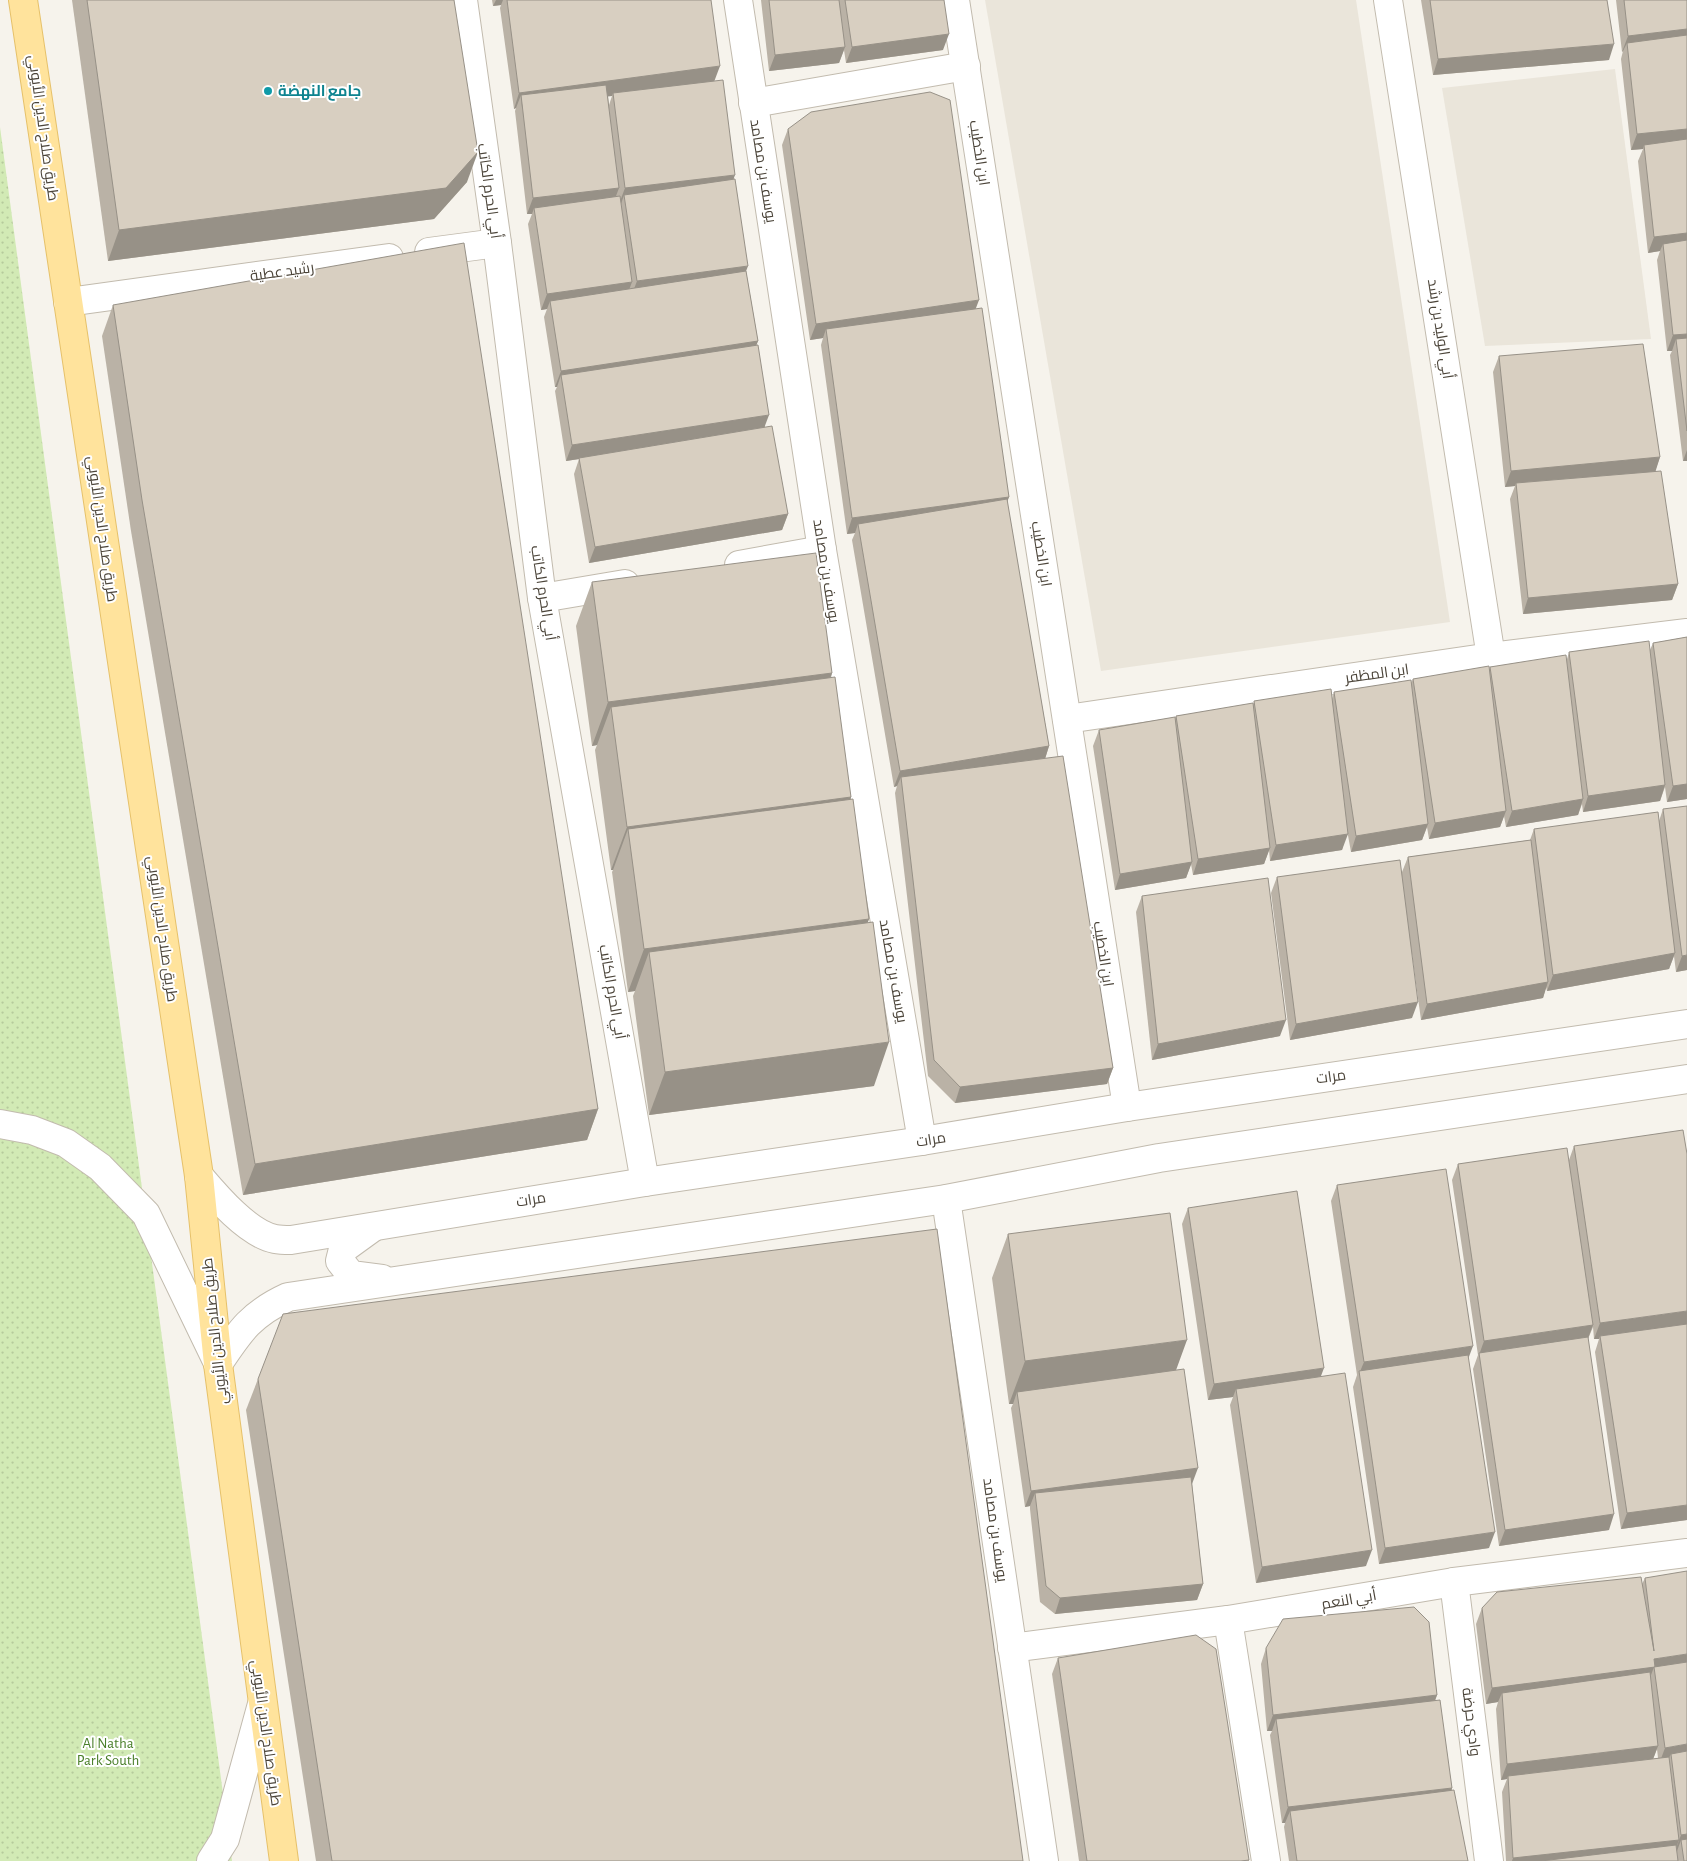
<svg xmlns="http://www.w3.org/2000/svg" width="1687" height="1861" font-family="'Alegreya Sans',Cairo,sans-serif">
	<defs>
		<pattern id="park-dots" width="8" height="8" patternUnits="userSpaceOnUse" patternTransform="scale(1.25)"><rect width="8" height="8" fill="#d2eab5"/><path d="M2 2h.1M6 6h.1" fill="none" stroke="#b6ca9c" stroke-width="1.8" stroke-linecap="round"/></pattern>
	</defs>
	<rect width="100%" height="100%" fill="#f6f3ec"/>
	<g fill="#eae5da">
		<path d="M985,0H1356L1450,622L1101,671Z"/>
		<path d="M1615,69L1651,339L1485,346L1442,88Z"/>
	</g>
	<path fill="url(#park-dots)" d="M0,127L232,1861H0Z"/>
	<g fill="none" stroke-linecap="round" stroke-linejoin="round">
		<defs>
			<g id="minor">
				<path d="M463,0L497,243L542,598L645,1182"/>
				<path d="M738,0L822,550L922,1141"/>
				<path d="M955,0L1127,1107"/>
				<path d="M1388,0L1491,657"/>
				<path d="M753,103L966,66"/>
				<path d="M429,252L497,243"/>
				<path d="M68,302L389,258"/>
				<path d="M739,565L822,550"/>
				<path d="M542,598L625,584"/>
				<path d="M1067,719L1491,657L1687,633"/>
				<path d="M0,1124L32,1130L66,1143L100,1167L146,1214L217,1361"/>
				<path d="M199,1176C216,1196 248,1234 275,1239C280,1240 286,1240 291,1240L645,1182L922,1141L1127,1107L1687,1024"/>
				<path d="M946,1199L1044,1861"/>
				<path d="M372,1228L343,1249L340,1261L351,1275L382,1279"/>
				<path d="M218,1364C240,1331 251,1314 288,1297L946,1199L1159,1158L1687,1079"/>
				<path d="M1454,1582L1489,1861"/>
				<path d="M1228,1620L1266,1861"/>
				<path d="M1012,1648L1228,1620L1454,1582L1687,1553"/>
				<path d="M211,1861L225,1839L262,1704"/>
			</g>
			<path id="major" d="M23,0L199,1176L218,1364L284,1861"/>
		</defs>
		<use href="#minor" stroke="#c2bbae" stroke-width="30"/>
		<use href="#major" stroke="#e6c16a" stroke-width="30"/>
		<use href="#minor" stroke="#fff" stroke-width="28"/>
		<use href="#major" stroke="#ffe39c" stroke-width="28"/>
	</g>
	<g fill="#bab2a6" fill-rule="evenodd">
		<path d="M72,0H454L467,182L434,219L108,261Z"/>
		<path d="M492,0H711L714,81L734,179L746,271L758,341L756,345L765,427L788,514L782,530L589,563L574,474L579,459L566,461L555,391L557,387H555L544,317L547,309L541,310L528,224L532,214H527L515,111L516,108L514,109L500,8L501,5L493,6ZM608,96H612L609,105Z"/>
		<path d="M761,0H944L943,50L846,63L844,50L839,63L769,71Z"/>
		<path d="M1421,0H1607L1609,60L1433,75Z"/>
		<path d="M1616,0H1687V461H1683L1670,355L1672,351H1667L1657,260L1660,251L1648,253L1638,161L1643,149L1631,150L1621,59L1623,51L1622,52Z"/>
		<path d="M788,129L976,309L1009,497L1007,501L1049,746L1045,759L1113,1068L1107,1084L955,1103L928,1076L895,793L897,786L894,787L852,540L855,533L847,534L821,345L823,338L810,340L782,145Z"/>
		<path d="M113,305L598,1109L587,1140L243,1195L131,531L102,336Z"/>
		<path d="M1499,356L1660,457L1655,471L1678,584L1672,600L1523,614L1510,499L1515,486L1505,487L1493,372Z"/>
		<path d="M592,582L832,673L831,678L851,797V800L869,919L867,923L874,1086L649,1115L633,996L635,991L628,992L612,872L613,870H611L595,750L597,745L592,746L576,626Z"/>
		<path d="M1687,637V799L1667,802L1665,787L1660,801L1583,812L1582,804L1578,815L1506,827L1504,816L1500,827L1429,839L1427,827L1422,840L1351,852L1347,830L1342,850L1270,861L1269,850L1264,864L1193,875L1191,864L1186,878L1115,890L1093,746L1099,730L1175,719L1176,716L1253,705L1254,701L1332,699L1334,692L1411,683L1413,679L1489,670L1490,667L1567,659L1569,652L1650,650L1653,643Z"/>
		<path d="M1663,809L1687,970L1676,972L1674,956L1669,969L1547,991L1546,987L1543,998L1421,1020L1412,954V1018L1290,1040L1271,893L1277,877L1402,872L1408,857L1530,840L1534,829L1659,821Z"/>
		<path d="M1142,896L1280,1036L1152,1060L1136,912Z"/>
		<path d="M1574,1146L1687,1520L1621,1529L1595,1352L1599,1339H1594L1593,1327L1588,1339L1609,1530L1499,1546L1473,1369L1478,1355L1452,1180L1458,1164L1569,1160Z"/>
		<path d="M1337,1185L1489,1548L1379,1564L1353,1387L1357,1375L1331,1201Z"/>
		<path d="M1188,1208L1320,1377L1366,1566L1256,1583L1230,1405L1233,1397L1208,1400L1182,1224Z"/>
		<path d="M1008,1234L1176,1370L1192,1484L1203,1584L1197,1600L1055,1614L1040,1602L1030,1509V1506L1025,1507L1011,1408L1013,1404H1009L992,1278Z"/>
		<path d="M258,1379L1023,1861H316L246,1410Z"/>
		<path d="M1645,1578L1687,1861H1506L1502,1792L1507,1779L1501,1780L1496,1709L1498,1702L1486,1704L1476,1624L1482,1608L1642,1584ZM1657,1749L1658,1758L1653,1759Z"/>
		<path d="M1266,1648L1437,1695L1435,1701L1452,1790L1468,1861H1289L1284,1827L1285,1823H1282L1270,1735L1272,1731H1267L1261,1664Z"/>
		<path d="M1058,1658L1249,1860V1861H1079L1052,1674Z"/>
	</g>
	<g fill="#979187">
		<path d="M496,0H503L501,5L493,6Z"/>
		<path d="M1687,29V44L1627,43L1623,51L1622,52L1628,36Z"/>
		<path d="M949,34L943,50L846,63L852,47Z"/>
		<path d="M1614,44L1609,60L1433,75L1438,59Z"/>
		<path d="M845,47L839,63L769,71L775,55Z"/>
		<path d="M720,66L714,82L613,93L612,96L522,107L521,95L516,108L514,109L519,93Z"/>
		<path d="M1687,129V144L1644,145L1643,149L1631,150L1637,134Z"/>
		<path d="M478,152L467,182L434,219L108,261L119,230Z"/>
		<path d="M735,175L729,191L624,195L621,204H619L625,188Z"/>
		<path d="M619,188L613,204L534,208L532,214H527L533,198Z"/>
		<path d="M1687,233V248L1663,244L1660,251L1648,253L1654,237Z"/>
		<path d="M748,266L742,282L631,297L637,281Z"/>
		<path d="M632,282L626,298L550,301L547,309L541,310L547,294Z"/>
		<path d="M979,300L973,316L826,329L823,338L810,340L816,324Z"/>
		<path d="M1687,334V349L1676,339L1672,351H1667L1673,335Z"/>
		<path d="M758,341L752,357L561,375L557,387H555L561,371Z"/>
		<path d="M769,415L763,431L566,461L572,445Z"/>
		<path d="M1687,450V461H1683Z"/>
		<path d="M1660,457L1655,473L1516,483L1515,486L1505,487L1511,471Z"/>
		<path d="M1009,497L1003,513L858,524L855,533L847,534L852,518Z"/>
		<path d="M788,514L782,530L589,563L595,547Z"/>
		<path d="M1678,584L1672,600L1523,614L1528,598Z"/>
		<path d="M832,673L817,716L611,707L597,745L592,746L608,702Z"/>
		<path d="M1049,746L1044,762L901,777L897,786L894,787L900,771Z"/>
		<path d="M1687,784V799L1667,802L1673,786Z"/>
		<path d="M1665,785L1660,801L1583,812L1588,796Z"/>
		<path d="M851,797L836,841L628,829L613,870H611L627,827Z"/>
		<path d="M1583,799L1578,815L1506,827L1512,811Z"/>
		<path d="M1506,811L1500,827L1429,839L1435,823Z"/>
		<path d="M1428,824L1422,840L1351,852L1356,836Z"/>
		<path d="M1348,834L1342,850L1270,861L1276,845Z"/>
		<path d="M1270,848L1264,864L1193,875L1198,859Z"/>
		<path d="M1192,862L1186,878L1115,890L1120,874Z"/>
		<path d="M869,919L853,963L649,952L635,991L628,992L644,949Z"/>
		<path d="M1675,953L1669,969L1547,991L1553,975Z"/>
		<path d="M1687,955V970L1676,972L1682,956Z"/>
		<path d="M1548,982L1543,998L1421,1020L1427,1004Z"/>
		<path d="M1418,1002L1412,1018L1290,1040L1296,1024Z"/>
		<path d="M1286,1020L1280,1036L1152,1060L1158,1044Z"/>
		<path d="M889,1042L874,1086L649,1115L665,1072Z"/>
		<path d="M1113,1068L1107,1084L955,1103L960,1087Z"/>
		<path d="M598,1109L587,1140L243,1195L255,1164Z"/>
		<path d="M1687,1311V1326L1600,1336L1599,1339H1594L1600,1323Z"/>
		<path d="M1593,1325L1587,1341L1479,1355L1484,1341Z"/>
		<path d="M1187,1340L1171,1384L1017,1392L1013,1404H1009L1025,1361Z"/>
		<path d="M1473,1346L1467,1362L1359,1374L1364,1362Z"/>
		<path d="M1324,1368L1318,1384L1236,1389L1233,1397L1208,1400L1214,1384Z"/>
		<path d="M1198,1468L1192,1484L1035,1493L1030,1506L1025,1507L1031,1491Z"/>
		<path d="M1687,1505V1520L1621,1529L1627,1513Z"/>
		<path d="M1614,1514L1609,1530L1499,1546L1505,1530Z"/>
		<path d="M1495,1532L1489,1548L1379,1564L1385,1548Z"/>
		<path d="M1372,1550L1366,1566L1256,1583L1262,1567Z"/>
		<path d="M1203,1584L1197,1600L1055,1614L1060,1598Z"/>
		<path d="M1687,1654V1669L1654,1667L1648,1683L1502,1693L1498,1702L1486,1704L1492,1688L1654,1659Z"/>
		<path d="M1437,1695L1431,1711L1276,1719L1272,1731H1267L1273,1715Z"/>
		<path d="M1687,1744V1760L1671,1754L1667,1762L1659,1764L1665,1748Z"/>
		<path d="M1658,1746L1652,1762L1508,1776L1507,1779L1501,1780L1507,1764Z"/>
		<path d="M1452,1788L1447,1804L1290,1811L1285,1823H1282L1288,1807Z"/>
		<path d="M1687,1834V1849L1681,1840L1677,1851H1675L1681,1835Z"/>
		<path d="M1679,1840L1673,1856L1630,1861H1512L1513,1858Z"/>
	</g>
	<g fill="#d8cfc1" stroke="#979187">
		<path d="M87,0H454L478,152L446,188L119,230Z"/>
		<path d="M507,0H711L720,66L519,93Z"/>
		<path d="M769,0H839L845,47L775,55Z"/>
		<path d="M845,0H944L949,34L852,47Z"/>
		<path d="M1430,0H1607L1614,44L1438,59Z"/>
		<path d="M1624,0H1687V29L1628,36Z"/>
		<path d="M1687,35V129L1637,134L1627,43Z"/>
		<path d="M723,80L735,175L625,188L613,93Z"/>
		<path d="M606,85L619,188L533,198L521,95Z"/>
		<path d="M930,92L950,100L979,300L816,324L788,129L811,112Z"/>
		<path d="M1687,139V233L1654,237L1644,145Z"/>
		<path d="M735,179L748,266L637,281L624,195Z"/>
		<path d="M620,196L632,282L547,294L534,208Z"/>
		<path d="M1687,240V334L1673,335L1663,244Z"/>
		<path d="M464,243L598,1109L255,1164L142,500L113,305Z"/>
		<path d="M746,271L758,341L561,371L550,301Z"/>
		<path d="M982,308L1009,497L852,518L826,329Z"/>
		<path d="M1687,338V431L1676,339Z"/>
		<path d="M1643,344L1660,457L1511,471L1499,356Z"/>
		<path d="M758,345L769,415L572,445L561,375Z"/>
		<path d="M772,426L788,514L595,547L579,458Z"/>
		<path d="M1661,471L1678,584L1528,598L1516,483Z"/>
		<path d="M1007,499L1049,746L900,771L858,524Z"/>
		<path d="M816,553L832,673L608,702L592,582Z"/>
		<path d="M1687,637V784L1673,786L1653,643Z"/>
		<path d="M1649,641L1665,785L1588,796L1569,652Z"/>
		<path d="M1566,655L1583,799L1512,811L1490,667Z"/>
		<path d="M1489,666L1506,811L1435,823L1413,679Z"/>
		<path d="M835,677L851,797L627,827L611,707Z"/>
		<path d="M1411,680L1428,824L1356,836L1334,692Z"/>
		<path d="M1331,689L1348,834L1276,845L1254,701Z"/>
		<path d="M1253,703L1270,848L1198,859L1176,716Z"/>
		<path d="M1175,717L1192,862L1120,874L1099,730Z"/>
		<path d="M1063,756L1113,1068L960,1087L934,1060L901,777Z"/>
		<path d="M853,799L869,919L644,949L628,829Z"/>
		<path d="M1687,806V955L1682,956L1663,809Z"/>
		<path d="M1658,812L1675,953L1553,975L1534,829Z"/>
		<path d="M1531,840L1548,982L1427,1004L1408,857Z"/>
		<path d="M1400,860L1418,1002L1296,1024L1277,877Z"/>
		<path d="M1268,878L1286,1020L1158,1044L1142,896Z"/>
		<path d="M873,922L889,1042L665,1072L649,952Z"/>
		<path d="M1683,1130L1687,1154V1311L1600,1323L1574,1146Z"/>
		<path d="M1567,1148L1593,1325L1484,1341L1458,1164Z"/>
		<path d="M1446,1169L1473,1346L1364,1362L1337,1185Z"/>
		<path d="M1297,1191L1324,1368L1214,1384L1188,1208Z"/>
		<path d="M1170,1213L1187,1340L1025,1361L1008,1234Z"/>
		<path d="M937,1229L1023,1861H332L258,1379L283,1314Z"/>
		<path d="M1687,1324V1505L1627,1513L1600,1336Z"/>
		<path d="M1588,1337L1614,1514L1505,1530L1479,1353Z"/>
		<path d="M1468,1355L1495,1532L1385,1548L1359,1371Z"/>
		<path d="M1184,1369L1198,1468L1031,1491L1017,1392Z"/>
		<path d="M1345,1373L1372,1550L1262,1567L1236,1389Z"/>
		<path d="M1191,1477L1203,1584L1060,1598L1046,1586L1035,1493Z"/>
		<path d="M1687,1571V1654L1654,1659L1655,1667L1492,1688L1482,1608L1497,1592L1641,1577L1654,1651L1645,1578Z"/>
		<path d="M1414,1607L1429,1622L1437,1695L1273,1715L1266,1648L1283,1619Z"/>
		<path d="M1196,1635L1216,1649L1249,1860L1241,1861H1087L1058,1658Z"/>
		<path d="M1687,1662V1744L1665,1748L1654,1667Z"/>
		<path d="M1650,1672L1658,1746L1507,1764L1502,1693Z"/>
		<path d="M1440,1700L1452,1788L1288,1807L1276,1719Z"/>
		<path d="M1687,1751V1834L1681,1835L1671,1754Z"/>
		<path d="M1669,1757L1679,1840L1513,1858L1508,1776Z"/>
		<path d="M1454,1790L1468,1861H1297L1290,1811Z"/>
		<path d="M1687,1839V1861H1684L1681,1840Z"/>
		<path d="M1676,1845L1678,1861H1541Z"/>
	</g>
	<circle fill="#0f9aa8" stroke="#fff" stroke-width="2" cx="268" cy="91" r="5"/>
	<g text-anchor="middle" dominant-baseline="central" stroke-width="4" stroke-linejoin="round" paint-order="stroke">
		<g font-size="15" font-weight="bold" fill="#0d838f" stroke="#fff" text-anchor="start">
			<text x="278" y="91">جامع النهضة</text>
		</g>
		<g font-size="15" fill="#4b4439" stroke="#fff">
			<text transform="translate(43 128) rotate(82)">طريق صلاح الدين الأيوبي</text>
			<text transform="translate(979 153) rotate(81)">ابن الخطيب</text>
			<text transform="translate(763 171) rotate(81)">يوسف بن مصامد</text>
			<text transform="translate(489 191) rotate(82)">أبي الحرم الكاتب</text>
			<text transform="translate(282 272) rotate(-8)">رشيد عطية</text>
			<text transform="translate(1440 329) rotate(81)">أبي الوليد بن رشد</text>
			<text transform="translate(102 529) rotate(82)">طريق صلاح الدين الأيوبي</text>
			<text transform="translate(1041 554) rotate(81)">ابن الخطيب</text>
			<text transform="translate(826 571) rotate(81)">يوسف بن مصامد</text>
			<text transform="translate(543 593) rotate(81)">أبي الحرم الكاتب</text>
			<text transform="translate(1377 674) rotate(-8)">ابن المظفر</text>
			<text transform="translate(162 929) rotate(82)">طريق صلاح الدين الأيوبي</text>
			<text transform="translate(1103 954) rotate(81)">ابن الخطيب</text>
			<text transform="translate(893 971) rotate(80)">يوسف بن مصامد</text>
			<text transform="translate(612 992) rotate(80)">أبي الحرم الكاتب</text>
			<text transform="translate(1331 1077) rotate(-8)">مرات</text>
			<text transform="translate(931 1140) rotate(-9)">مرات</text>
			<text transform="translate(531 1200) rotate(-9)">مرات</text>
			<text transform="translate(215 1331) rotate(-96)">طريق صلاح الدين الأيوبي</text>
			<text transform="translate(995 1530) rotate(82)">يوسف بن مصامد</text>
			<text transform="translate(1349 1600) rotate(-10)">أبي النعم</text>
			<text transform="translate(1471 1722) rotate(83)">وادي حرضة</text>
			<text transform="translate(266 1733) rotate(82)">طريق صلاح الدين الأيوبي</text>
		</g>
		<g font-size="15" fill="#4a7f2a" stroke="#fff">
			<text x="108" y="1743">Al Natha<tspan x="108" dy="17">Park South</tspan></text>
		</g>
	</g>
</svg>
